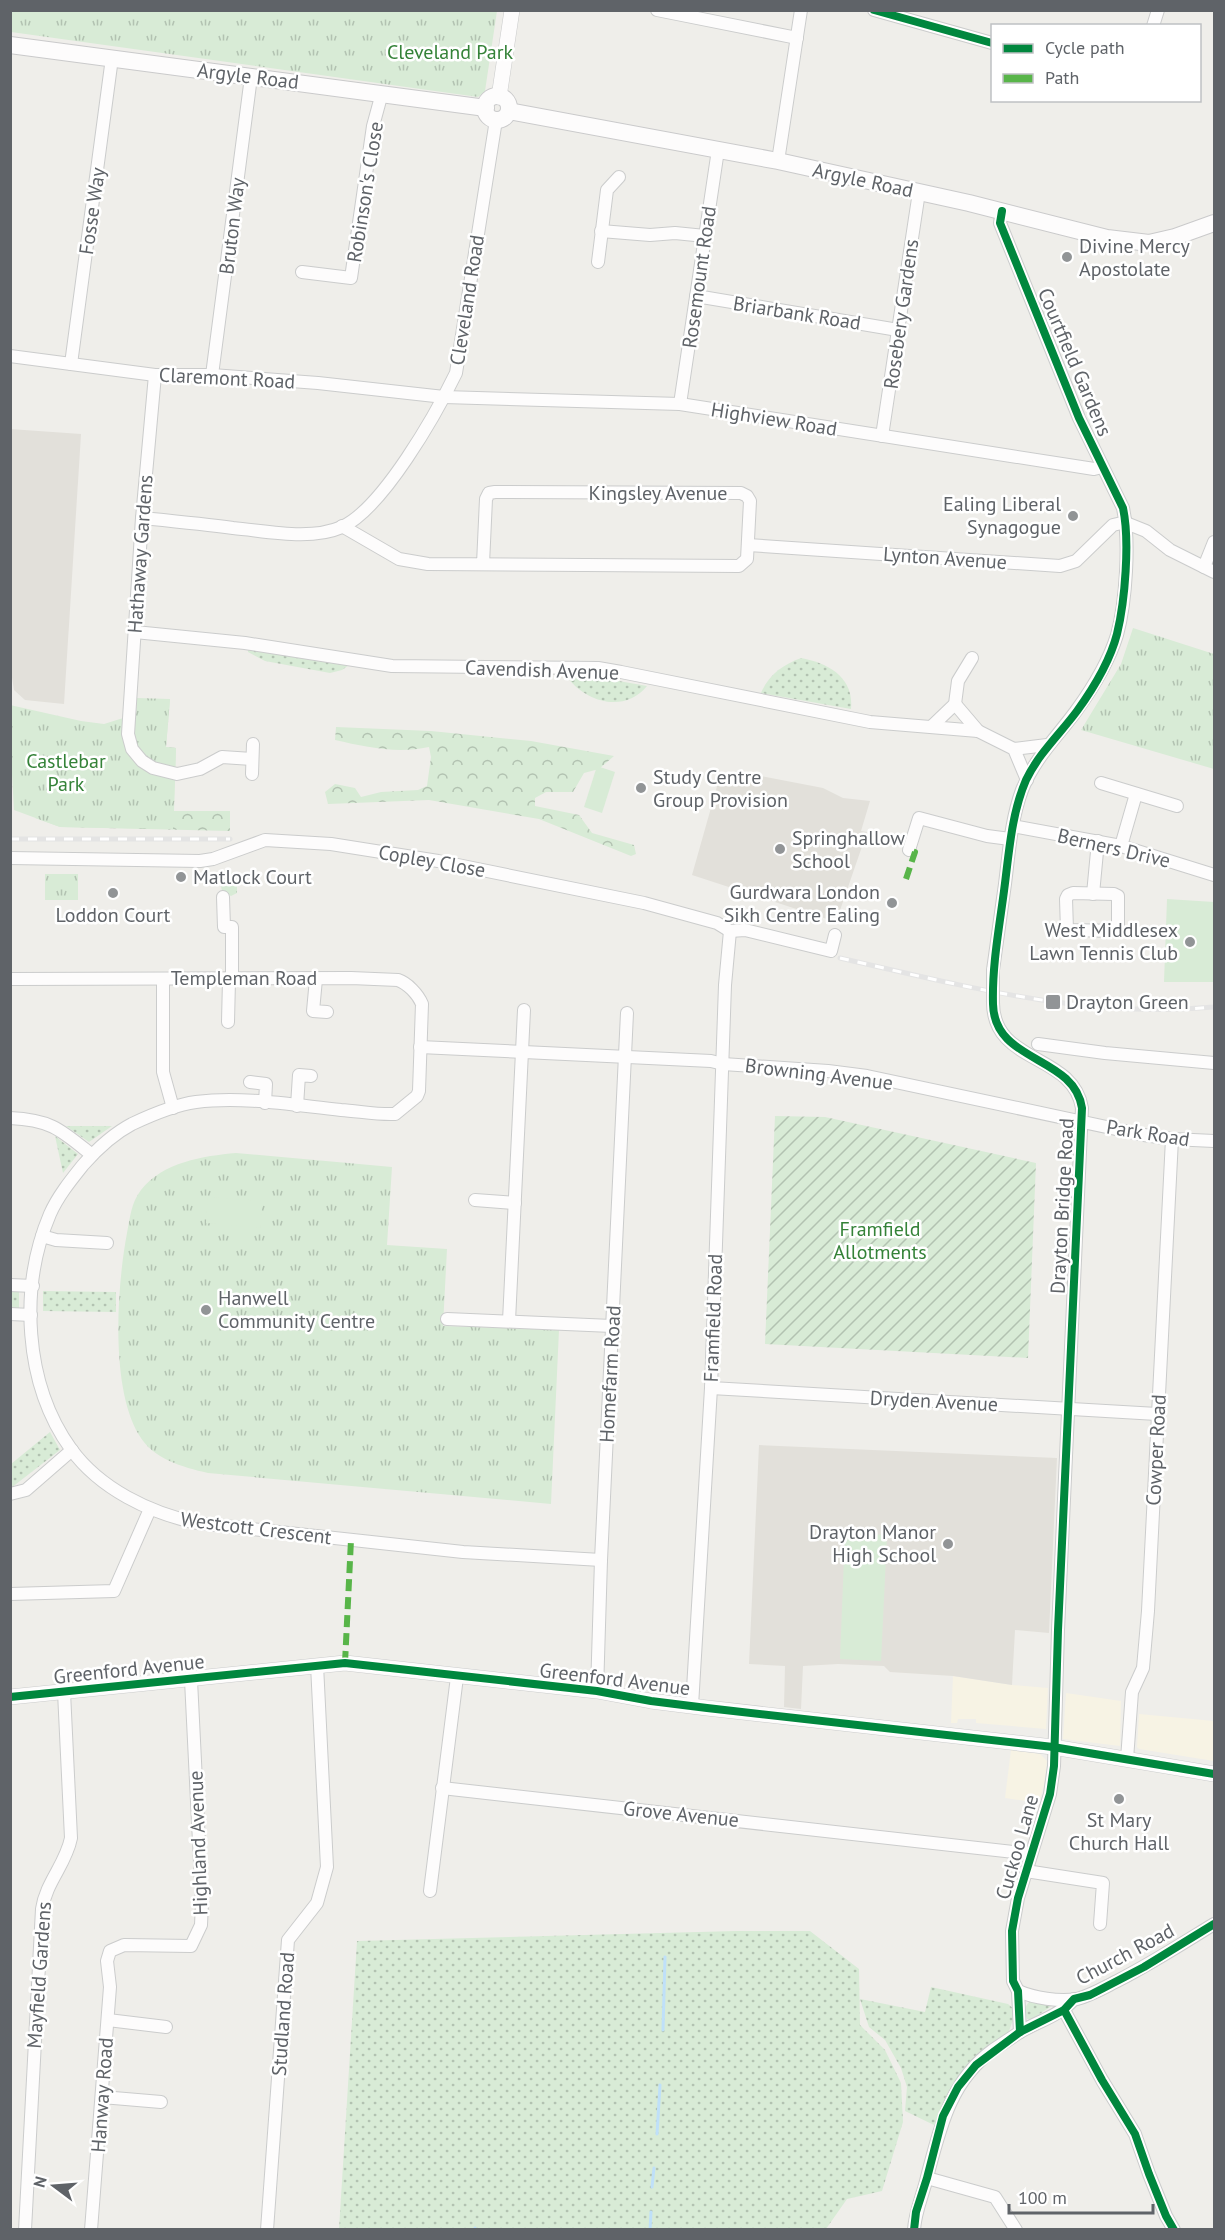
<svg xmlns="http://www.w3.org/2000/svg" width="1225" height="2240" font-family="'PT Sans',sans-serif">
	<defs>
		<pattern id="grass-dots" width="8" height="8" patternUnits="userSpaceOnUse" patternTransform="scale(1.5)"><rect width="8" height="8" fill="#d8ebd6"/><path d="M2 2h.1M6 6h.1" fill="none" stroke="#b2c2b1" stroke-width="1.8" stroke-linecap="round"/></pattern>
		<pattern id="forest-crowns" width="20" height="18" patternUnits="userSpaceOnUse" patternTransform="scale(1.5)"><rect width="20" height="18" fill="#d8ebd6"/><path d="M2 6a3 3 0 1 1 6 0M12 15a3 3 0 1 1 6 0" fill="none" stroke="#b2c2b1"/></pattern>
		<pattern id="park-tufts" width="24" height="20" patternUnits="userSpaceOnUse" patternTransform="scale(1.5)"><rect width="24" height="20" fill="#d8ebd6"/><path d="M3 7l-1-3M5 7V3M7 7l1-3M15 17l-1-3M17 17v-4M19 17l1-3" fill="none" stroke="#b2c2b1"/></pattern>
		<pattern id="garden-furrows" width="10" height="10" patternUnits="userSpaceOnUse" patternTransform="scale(1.5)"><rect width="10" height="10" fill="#d8ebd6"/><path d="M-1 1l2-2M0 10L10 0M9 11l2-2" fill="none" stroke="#b2c2b1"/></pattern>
	</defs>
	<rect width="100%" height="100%" fill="#efeeea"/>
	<g fill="#f7f3e4">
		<path d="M953,1676L1012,1685L1048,1688L1046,1729L976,1723V1719H958L957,1723H951Z"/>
		<path d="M1066,1693L1121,1701L1120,1746L1063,1739Z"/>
		<path d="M1139,1714L1214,1721V1761L1139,1749L1137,1747Z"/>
		<path d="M1011,1750L1040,1754L1047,1761L1044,1785L1039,1803L1005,1798Z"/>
	</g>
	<g fill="#e2e0da">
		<path d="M10,429L81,434L64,704L25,700L14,690L11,671Z"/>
		<path d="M740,772L823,788L843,798L870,801L861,831L867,832L836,922L692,875L718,783Z"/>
		<path d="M759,1445L1057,1458L1049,1633L1015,1630L1012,1685L953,1676L890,1672L884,1666L838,1664L803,1666L801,1709L784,1707L785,1666L749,1664Z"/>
	</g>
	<g fill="url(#grass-dots)">
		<path d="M248,648L349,665L342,670L330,673L265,661L248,652Z"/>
		<path d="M801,658C828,663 854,677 851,709L761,693C769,674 783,665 801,658Z"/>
		<path d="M568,678L613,680L647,686C625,713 587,703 568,678Z"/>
		<path d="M66,1126H112L89,1142Z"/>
		<path d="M55,1136L78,1154L63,1173Z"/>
		<rect x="11" y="1291" width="8" height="19"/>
		<path d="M43,1291L116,1292V1312L43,1311Z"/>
		<path d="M50,1432L60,1450L11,1488V1464Z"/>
		<path d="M736,1931H810L859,1969L860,2025L885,2050L901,2083L903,2122L882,2191L847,2199L826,2229H339L357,1941Z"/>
		<path d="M931,1987L1008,2004L1014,2009L1013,2020L1009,2031L979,2053L953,2083L934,2125L905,2111L907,2087L901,2068L885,2040L869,2027L860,1999L925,2012Z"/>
		<path d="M1030,2001L1053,2005L1032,2019H1027C1024,2011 1024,2007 1030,2001Z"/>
	</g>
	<g fill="url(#forest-crowns)">
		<path d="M170,699L166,747L176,748L174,811H230V831L60,827L35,818L145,712Z"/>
		<path d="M336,727L431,731L531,741L614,756L599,769L584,773L573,792H546L535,798V806L579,815L592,833L634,845L636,854L631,856L539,819L429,800L328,804L325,792L335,784L355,788L361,797L381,792L418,790L427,786L431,757L429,747C397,754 366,747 335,740Z"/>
	</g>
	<g fill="url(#park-tufts)">
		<path d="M11,10H497V11L485,91L478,97L11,32Z"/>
		<path d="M1133,628L1214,654V769L1081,730L1121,664Z"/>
		<path d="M137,698L170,699L166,747L176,748L173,829L60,827L14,810L11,757L10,705L81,721L104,724L136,714Z"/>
		<path d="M230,869L232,874L237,875V893L231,896L222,891L218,872Z"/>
		<rect x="45" y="874" width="33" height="26"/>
		<path d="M236,1153L392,1167L387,1245L447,1249L443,1326L559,1330L551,1504L208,1473C182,1467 153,1459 139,1435C110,1387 117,1286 127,1233C130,1218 131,1203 141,1190C163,1162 203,1156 236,1153Z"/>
	</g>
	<path fill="url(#garden-furrows)" d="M775,1116L825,1117L1036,1163L1028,1358L765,1344Z"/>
	<g fill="#d8ebd6">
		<path d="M597,766L615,772L602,813L584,807Z"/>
		<path d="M1167,899L1214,902V982H1164Z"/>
		<path d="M208,1197L262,1201L260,1228L206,1223Z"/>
		<path d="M845,1533L887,1535L881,1661L840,1659Z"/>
	</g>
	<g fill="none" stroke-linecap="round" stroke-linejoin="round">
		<g stroke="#bfe0f9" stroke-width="3">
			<path d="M663,2030L665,1957"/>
			<path d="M657,2134L660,2085"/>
			<path d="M652,2187L654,2168"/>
			<path d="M475,2230V2228"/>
			<path d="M650,2230L651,2212"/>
		</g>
		<defs>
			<g id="minor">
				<path d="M657,10L797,38"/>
				<path d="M874,10L992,43"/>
				<path d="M1153,26L1158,10"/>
				<path d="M778,161L801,10"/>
				<path d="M601,231L650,235L675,233L705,236"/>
				<path d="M598,262L607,190L619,177"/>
				<path d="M302,272L351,278L373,126L382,93"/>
				<path d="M696,296L898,330"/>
				<path d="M10,356L155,375H212L318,383L444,397L680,404L1094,469L1102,467"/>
				<path d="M71,364L112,58"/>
				<path d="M155,375L142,518L128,734L132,749L142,761L153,768L177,774L200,769L222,757L252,759"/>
				<path d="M212,375L251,77"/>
				<path d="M680,404L718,150"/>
				<path d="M882,436L919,192"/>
				<path d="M142,518C172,521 203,524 233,528C267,531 310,541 342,527C383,508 436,414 456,373L496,120"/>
				<path d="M1126,523L1146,531L1170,550L1214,572"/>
				<path d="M342,526L399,559L428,564L739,566L747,559L750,501L747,496L741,493L495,492L489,493L486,499L483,564"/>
				<path d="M748,545L1060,566L1076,561L1113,525L1126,522"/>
				<path d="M1204,567L1214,542"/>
				<path d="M135,632L245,643L392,666L598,668L621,672L870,722L978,731L1014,749L1027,780"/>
				<path d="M955,704L978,731"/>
				<path d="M932,726L955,704L958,681L972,658"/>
				<path d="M1014,749L1047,745"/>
				<path d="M252,774L253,744"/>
				<path d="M1101,783L1177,806"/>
				<path d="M1013,826L1121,846L1214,875"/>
				<path d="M1121,846L1136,794"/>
				<path d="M909,850L919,818L987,836L1010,839"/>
				<path d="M10,858L200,861L213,859L265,840L331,844L438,861L644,903L717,923L730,931L745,930L831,951L835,935"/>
				<path d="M1073,893L1114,894L1118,896V931L1067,930L1066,899L1068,895Z"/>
				<path d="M1093,894L1098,841"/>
				<path d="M223,897L224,927H232V980"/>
				<path d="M993,970C997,941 1001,912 1005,884C1009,852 1011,820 1022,790C1034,759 1057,737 1076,711C1092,689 1109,661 1117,635C1126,602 1130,541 1123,508L1079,418L1000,223L1002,211"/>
				<path d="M10,979L351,978L398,980C407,983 418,994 422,1004L419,1091L417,1096L395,1114C378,1115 358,1111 341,1110C293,1105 243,1096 196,1102C174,1105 151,1115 132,1124C113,1134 97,1149 83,1165C71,1180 58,1196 50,1214C19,1287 24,1384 71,1449C100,1489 150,1513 197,1523L463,1552L601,1560"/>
				<path d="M163,979V1072L173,1108"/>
				<path d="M316,979L313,1011L327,1012"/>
				<path d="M993,1000C991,1065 1073,1052 1082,1108L1058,1630L1054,1766L1050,1794L1018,1898L1012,1931L1013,1981L1018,1991L1020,2032"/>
				<path d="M228,1022L229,980"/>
				<path d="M1038,1044L1105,1053L1214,1063"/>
				<path d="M420,1047L711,1061L723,1064L828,1071L867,1076L1144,1135L1172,1139L1214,1141"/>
				<path d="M250,1082L266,1084L265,1103"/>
				<path d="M297,1106L299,1075L311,1076"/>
				<path d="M10,1118C52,1120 61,1130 92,1155"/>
				<path d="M475,1200L515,1203"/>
				<path d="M42,1236L56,1240L107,1243"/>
				<path d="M10,1285L33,1286"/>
				<path d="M10,1314L31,1315"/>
				<path d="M447,1319L612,1326"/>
				<path d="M509,1321L524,1010"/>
				<path d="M711,1388L1157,1414"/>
				<path d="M10,1494L26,1490L72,1450"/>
				<path d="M10,1594L114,1591L150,1509"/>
				<path d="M597,1691L601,1560L627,1013"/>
				<path d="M692,1706L711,1388L725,985L730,931"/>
				<path d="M1127,1759L1132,1692L1143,1668L1148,1611L1172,1139"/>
				<path d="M442,1788L1031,1854"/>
				<path d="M1026,1871L1103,1883L1100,1924"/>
				<path d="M430,1891L457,1677"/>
				<path d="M1018,1991C1034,1998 1059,2002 1077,1999C1092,1995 1105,1987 1119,1980C1152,1963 1183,1943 1214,1924"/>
				<path d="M1064,2010L1102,2080L1135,2134L1149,2174L1166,2216L1174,2230"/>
				<path d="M108,2020L166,2027"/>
				<path d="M102,2097L161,2102"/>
				<path d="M927,2178L995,2197L1016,2230"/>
				<path d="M25,2230L42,1909C46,1882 66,1864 71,1838L64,1692"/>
				<path d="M91,2230L110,1987L107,1961L110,1951L124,1945L191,1946L201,1925L202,1903L191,1680"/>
				<path d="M267,2230L288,1940L317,1903L327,1867L317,1665"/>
				<path d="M914,2230C915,2211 923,2195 927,2177C940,2128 950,2081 993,2050C1002,2044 1011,2038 1020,2032C1039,2021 1059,2016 1074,1999"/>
			</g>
			<g id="tertiary">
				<path d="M499,97L512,10"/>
				<path d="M10,1697L345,1663L597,1691L651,1701L707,1708L1053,1747L1214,1774"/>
			</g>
			<g id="secondary">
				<path d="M10,45L486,108"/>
				<circle cx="497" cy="108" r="12"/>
				<path d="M509,111L778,161L969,203L1107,238L1149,243L1175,237L1214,223"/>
			</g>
		</defs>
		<use href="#minor" stroke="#cbcccc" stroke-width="14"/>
		<use href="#tertiary" stroke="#cbcccc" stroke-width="16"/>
		<use href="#secondary" stroke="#cacacb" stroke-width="18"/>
		<use href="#minor" stroke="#fdfcfc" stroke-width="12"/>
		<use href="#tertiary" stroke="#fdfcfc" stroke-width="15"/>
		<use href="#secondary" stroke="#fdfcfc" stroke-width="16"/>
		<defs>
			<g id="rail">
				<path d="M10,839H230"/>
				<path d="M840,958C963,986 1088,1019 1214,1007"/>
			</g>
		</defs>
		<use href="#rail" stroke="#e4e4e4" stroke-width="5"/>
		<use href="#rail" stroke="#fff" stroke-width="3" stroke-dasharray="9" stroke-linecap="butt"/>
		<defs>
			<path id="minor-bridge" d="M993,1000V970"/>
		</defs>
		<use href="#minor-bridge" stroke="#cbcccc" stroke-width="14" stroke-linecap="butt"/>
		<use href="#minor-bridge" stroke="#fdfcfc" stroke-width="12"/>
		<g stroke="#58b549" stroke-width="6" stroke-dasharray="12 6" stroke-linecap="butt">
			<path d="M906,879L915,852L909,850"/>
			<path d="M345,1663L351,1540"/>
		</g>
		<defs>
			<g id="cycleway">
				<path d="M874,10L992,43"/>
				<path d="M1002,211L1000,223L1079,418L1123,508C1130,541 1125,601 1117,634C1110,661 1093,689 1077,711C1060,734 1039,753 1026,780C1011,815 1009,854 1004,891C999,929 992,966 993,1004C994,1063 1074,1055 1082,1108L1058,1630L1054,1766L1050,1794L1018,1898L1012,1931L1013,1981L1018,1991L1020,2032"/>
				<path d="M10,1697L345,1663L597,1691L651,1701L707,1708L1053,1747L1214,1774"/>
				<path d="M1064,2010L1102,2080L1135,2134L1149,2174L1166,2216L1174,2230"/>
				<path d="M914,2230L916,2212L927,2178L943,2116L958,2087L976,2065L1020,2032L1064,2010L1074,1999L1090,1995L1144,1967L1214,1924"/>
			</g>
		</defs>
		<use href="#cycleway" stroke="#fff" stroke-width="11"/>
		<use href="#cycleway" stroke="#00873e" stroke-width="8"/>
	</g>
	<g fill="#919496" stroke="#fff" stroke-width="2">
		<circle cx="1067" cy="257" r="6"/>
		<circle cx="1073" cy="516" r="6"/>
		<circle cx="641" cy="788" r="6"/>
		<circle cx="780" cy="849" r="6"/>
		<circle cx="181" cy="877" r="6"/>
		<circle cx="113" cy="893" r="6"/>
		<circle cx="892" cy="903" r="6"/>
		<circle cx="1190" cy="942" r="6"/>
		<rect x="1045" y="994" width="16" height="16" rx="3"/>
		<circle cx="206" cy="1310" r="6"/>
		<circle cx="948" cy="1544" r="6"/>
		<circle cx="1119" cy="1799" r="6"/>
	</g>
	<g text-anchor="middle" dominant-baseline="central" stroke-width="5" stroke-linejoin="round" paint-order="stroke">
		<g font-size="20" fill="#348238" stroke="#fff">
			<text x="450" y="52">Cleveland Park</text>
			<text x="66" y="761">Castlebar<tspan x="66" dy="23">Park</tspan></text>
			<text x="880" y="1229">Framfield<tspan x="880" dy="23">Allotments</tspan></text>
		</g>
		<g font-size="20" fill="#5f6368" stroke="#fff">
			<text transform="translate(248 76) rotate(7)">Argyle Road</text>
			<text transform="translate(863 180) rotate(12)">Argyle Road</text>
			<text transform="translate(365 192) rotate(-81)">Robinson's Close</text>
			<text transform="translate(92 211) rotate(-82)">Fosse Way</text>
			<text transform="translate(232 226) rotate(-83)">Bruton Way</text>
			<text transform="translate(699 277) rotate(-82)">Rosemount Road</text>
			<text transform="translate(467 300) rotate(-81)">Cleveland Road</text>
			<text transform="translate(797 313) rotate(9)">Briarbank Road</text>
			<text transform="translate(901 314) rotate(-82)">Rosebery Gardens</text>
			<text transform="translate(1075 362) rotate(67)">Courtfield Gardens</text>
			<text transform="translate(227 378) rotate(3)">Claremont Road</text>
			<text transform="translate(774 419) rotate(9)">Highview Road</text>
			<text x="658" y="493">Kingsley Avenue</text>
			<text transform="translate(140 554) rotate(-86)">Hathaway Gardens</text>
			<text transform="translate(945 558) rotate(4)">Lynton Avenue</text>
			<text transform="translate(542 670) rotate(2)">Cavendish Avenue</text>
			<text transform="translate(1114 848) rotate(13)">Berners Drive</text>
			<text transform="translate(432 861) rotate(10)">Copley Close</text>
			<text x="244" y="978">Templeman Road</text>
			<text transform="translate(819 1074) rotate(7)">Browning Avenue</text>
			<text transform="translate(1148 1133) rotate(9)">Park Road</text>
			<text transform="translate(1062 1206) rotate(-87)">Drayton Bridge Road</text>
			<text transform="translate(713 1318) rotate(-88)">Framfield Road</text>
			<text transform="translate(610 1374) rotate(-87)">Homefarm Road</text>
			<text transform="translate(934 1401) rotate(3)">Dryden Avenue</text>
			<text transform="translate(1156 1450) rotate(-87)">Cowper Road</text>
			<text transform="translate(256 1528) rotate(7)">Westcott Crescent</text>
			<text transform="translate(129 1669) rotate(-6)">Greenford Avenue</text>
			<text transform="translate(615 1679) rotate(7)">Greenford Avenue</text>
			<text transform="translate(681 1814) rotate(6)">Grove Avenue</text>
			<text transform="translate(198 1843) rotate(-92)">Highland Avenue</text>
			<text transform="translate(1017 1847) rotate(-74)">Cuckoo Lane</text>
			<text transform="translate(1125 1954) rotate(-28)">Church Road</text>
			<text transform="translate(39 1975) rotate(-86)">Mayfield Gardens</text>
			<text transform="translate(283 2014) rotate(-86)">Studland Road</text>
			<text transform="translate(102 2095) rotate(-86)">Hanway Road</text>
		</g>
		<g font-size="20" fill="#5f6368" stroke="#fff" text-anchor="start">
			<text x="1079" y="246">Divine Mercy<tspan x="1079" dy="23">Apostolate</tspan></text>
			<text x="1061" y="504" text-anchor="end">Ealing Liberal<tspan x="1061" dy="23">Synagogue</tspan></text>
			<text x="653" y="777">Study Centre<tspan x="653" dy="23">Group Provision</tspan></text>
			<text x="792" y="838">Springhallow<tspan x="792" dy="23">School</tspan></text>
			<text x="193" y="877">Matlock Court</text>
			<text x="880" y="892" text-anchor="end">Gurdwara London<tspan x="880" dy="23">Sikh Centre Ealing</tspan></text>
			<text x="113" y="915" text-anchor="middle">Loddon Court</text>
			<text x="1178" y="930" text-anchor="end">West Middlesex<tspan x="1178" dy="23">Lawn Tennis Club</tspan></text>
			<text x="1066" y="1002">Drayton Green</text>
			<text x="218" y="1298">Hanwell<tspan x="218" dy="23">Community Centre</tspan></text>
			<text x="936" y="1532" text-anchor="end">Drayton Manor<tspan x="936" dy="23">High School</tspan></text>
			<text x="1119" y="1820" text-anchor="middle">St Mary<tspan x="1119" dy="23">Church Hall</tspan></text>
		</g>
	</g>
	<rect width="1225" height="2240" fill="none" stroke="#5f6368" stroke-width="24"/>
	<rect x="991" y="24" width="210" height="78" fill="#ffffff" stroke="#bfc1c3" stroke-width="1.5"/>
	<rect x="1003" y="44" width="30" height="9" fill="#00873e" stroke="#bfc1c3" stroke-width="1.5"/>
	<text x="1045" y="54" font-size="18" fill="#5f6368">Cycle path</text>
	<rect x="1003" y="74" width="30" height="9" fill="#58b549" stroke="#bfc1c3" stroke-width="1.5"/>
	<text x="1045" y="84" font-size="18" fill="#5f6368">Path</text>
	<g transform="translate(54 2186) rotate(286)" stroke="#ffffff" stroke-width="4.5" paint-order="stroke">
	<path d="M0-4.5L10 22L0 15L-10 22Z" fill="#5f6368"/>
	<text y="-9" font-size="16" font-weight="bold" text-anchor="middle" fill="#5f6368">N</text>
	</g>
	<path d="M1009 2204v9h144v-9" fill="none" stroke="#5f6368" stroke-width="3"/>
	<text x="1018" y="2204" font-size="18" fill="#5f6368" stroke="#ffffff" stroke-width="4.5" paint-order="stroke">100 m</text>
</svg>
